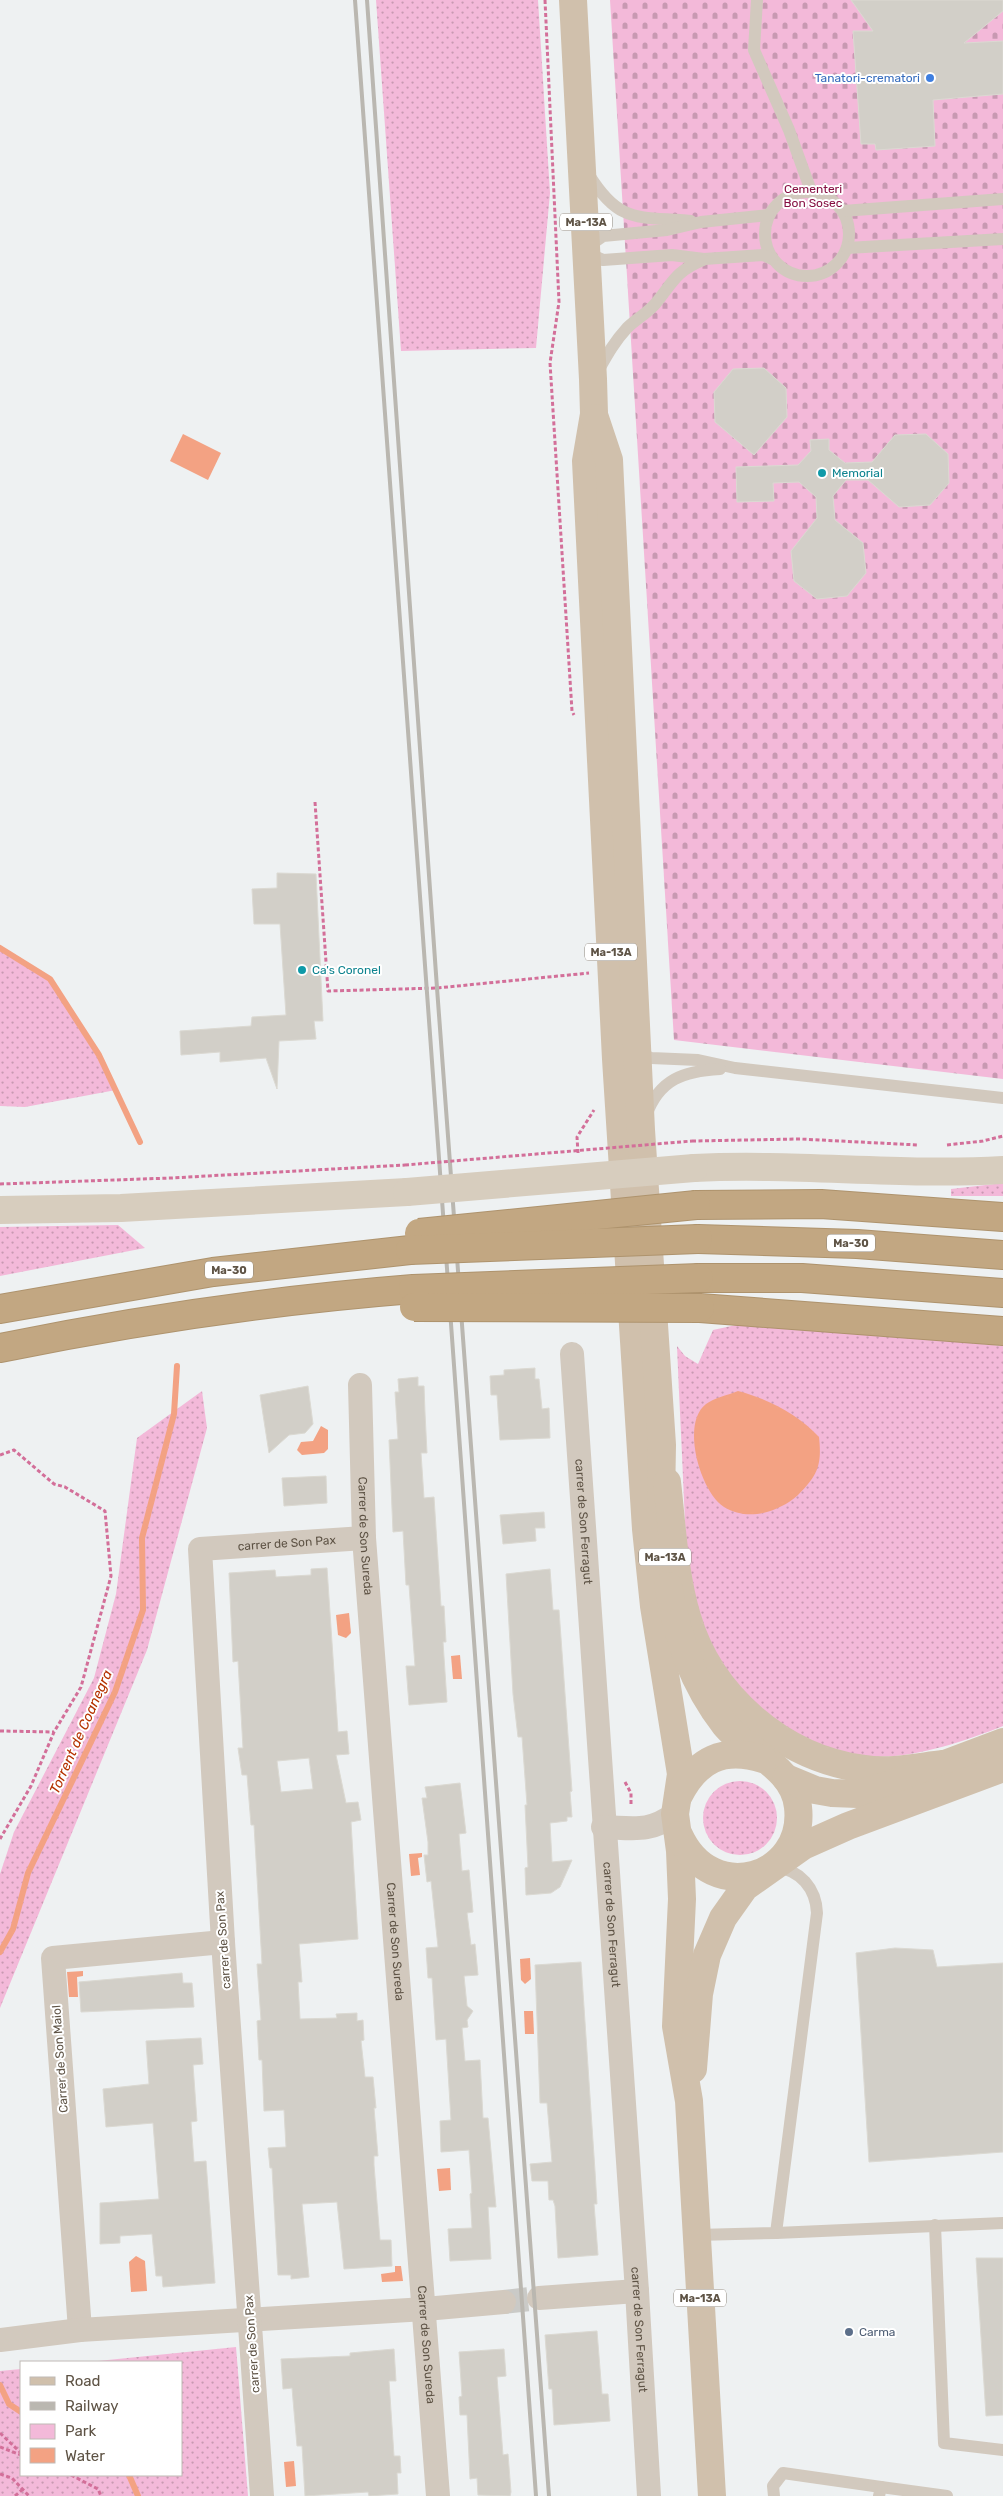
<svg xmlns="http://www.w3.org/2000/svg" width="1003" height="2496" font-family="Rubik,sans-serif">
	<defs>
		<pattern id="green-dots" width="8" height="8" patternUnits="userSpaceOnUse" patternTransform="scale(1.25)"><rect width="8" height="8" fill="#f3b9d9"/><path d="M2 2h.1M6 6h.1" fill="none" stroke="#c899b2" stroke-width="1.8" stroke-linecap="round"/></pattern>
		<pattern id="cemetery-stones" width="16" height="16" patternUnits="userSpaceOnUse" patternTransform="scale(1.25)"><rect width="16" height="16" fill="#f3b9d9"/><path d="M2 7V4a2 2 0 0 1 4 0v3zM10 15v-3a2 2 0 0 1 4 0v3z" fill="#c899b2"/></pattern>
	</defs>
	<rect width="100%" height="100%" fill="#eef1f2"/>
	<g fill="url(#green-dots)">
		<path d="M376,0H538L550,193L536,348L401,351Z"/>
		<path d="M0,948L50,979L99,1055L116,1090L25,1107L0,1106Z"/>
		<path d="M1003,1183V1196H951V1189Z"/>
		<path d="M118,1225L145,1248L0,1276V1227Z"/>
		<path d="M736,1325L888,1335L1003,1346V1726C963,1742 907,1761 864,1756C788,1747 721,1684 698,1613C686,1578 686,1538 684,1501C682,1449 679,1398 677,1346L685,1356L698,1364L713,1330Z"/>
		<path d="M202,1391L207,1428L147,1650L0,2008V1874L14,1832L94,1678L116,1594L137,1438Z"/>
		<circle cx="740" cy="1818" r="37"/>
		<path d="M236,2347L248,2496H0V2371L21,2369V2475H181V2362H88Z"/>
	</g>
	<path fill="url(#cemetery-stones)" d="M610,0H1003V1079L674,1040Z"/>
	<g fill="#f3a283">
		<path d="M183,434L221,453L208,480L170,461Z"/>
		<path d="M738,1391C768,1399 798,1414 819,1437C822,1465 818,1475 798,1495C779,1512 748,1522 724,1507C701,1493 680,1424 706,1404C714,1398 728,1395 738,1391Z"/>
		<path d="M321,1426L328,1430V1449L324,1453L302,1455L297,1450L301,1442L313,1441Z"/>
		<path d="M349,1613L351,1633L346,1638L338,1635L336,1615Z"/>
		<path d="M460,1655L462,1679H453L451,1656Z"/>
		<path d="M422,1853V1857L418,1858L420,1875L411,1876L409,1854Z"/>
		<path d="M530,1958L531,1979L525,1984L521,1980L520,1959Z"/>
		<path d="M83,1971V1976L77,1977L78,1997H69L67,1972Z"/>
		<path d="M524,2011H533L534,2034H525Z"/>
		<path d="M450,2168L451,2190L439,2191L437,2169Z"/>
		<path d="M136,2256L145,2261L147,2291L131,2292L129,2262Z"/>
		<path d="M395,2266H401L403,2281L382,2282L381,2274L395,2272Z"/>
		<path d="M294,2461L296,2486L286,2487L284,2462Z"/>
	</g>
	<g fill="none" stroke-linecap="round" stroke-linejoin="round">
		<g stroke="#f3a283" stroke-width="6">
			<path d="M0,948L50,979L99,1055L140,1142"/>
			<path d="M0,1952L13,1929L28,1873L115,1692L143,1610L142,1538L174,1414L177,1366"/>
			<path d="M0,2385L9,2404L21,2412"/>
			<path d="M129,2475L138,2496"/>
		</g>
	</g>
	<g fill="#d2cfc8" stroke="#dbd9d2" fill-rule="evenodd">
		<path d="M851,0H1003V11L964,43L1003,41V94L933,100L935,146L876,150L875,144H861L853,31H873Z"/>
		<path d="M764,368L786,388L787,417L754,455L715,422L714,392L733,369Z"/>
		<path d="M926,434L948,454L949,483L930,505L899,507L868,480H846L833,496L835,520L863,543L866,573L847,596L817,599L794,581L791,551L817,518L816,497L799,482L773,483L774,501L737,502L736,467L798,465L811,451L810,440L829,439V450L845,463L872,462L895,435Z"/>
		<path d="M277,873L316,874L323,1021H314L316,1039L279,1041L277,1089L266,1058L220,1062V1052L181,1055L180,1031L251,1026L252,1017L286,1015L280,924H254L252,889L277,888Z"/>
		<path d="M535,1368V1379H539L542,1409L549,1408L550,1438L500,1440L497,1395H491L490,1376L504,1375V1370Z"/>
		<path d="M418,1377V1386H424L425,1413L427,1453H421L424,1498L434,1497L441,1606H444L446,1642H443L447,1702L409,1705L406,1666H415L409,1585H406L403,1531L393,1532L389,1440L398,1439L395,1392H399L398,1379Z"/>
		<path d="M308,1386L313,1424L305,1433L289,1435L269,1453L260,1395Z"/>
		<path d="M326,1476L327,1503L284,1506L282,1478Z"/>
		<path d="M544,1512L545,1528H535L536,1541L503,1544L500,1515Z"/>
		<path d="M327,1568L338,1732L347,1731L349,1754L336,1755L346,1803L358,1802L361,1820L351,1822L358,1939L299,1944L302,1982H298L300,2019L337,2018L336,2014L357,2013V2021L363,2020L364,2040L361,2041L365,2077H373L376,2108H374L378,2156H374V2165L380,2240H391L392,2266L344,2269L337,2202L302,2204L309,2277L291,2279V2275H278L272,2168H270L268,2148L286,2147L284,2110L264,2111L262,2060H259L257,2021L261,2020L257,1964H262L254,1825H251L247,1775H242L238,1748H243L238,1661L233,1662L229,1573L275,1570L276,1577L311,1575V1569ZM309,1758L313,1789L281,1792L277,1761Z"/>
		<path d="M550,1569L553,1610H559L572,1791L570,1792L572,1817H567V1821L550,1823L552,1862L572,1860L560,1887L551,1893L526,1895L525,1868L528,1867L525,1805H527L522,1737H518L513,1694L506,1574Z"/>
		<path d="M460,1783L466,1833L459,1834L462,1871L469,1870L473,1912L467,1913L471,1945L475,1944L478,1975L464,1976L467,2006L473,2011L467,2020L468,2027L462,2028L465,2061L480,2060L483,2118H488L496,2207H488L491,2259L450,2261L448,2229L472,2228L470,2194L472,2193L469,2150L441,2152L440,2121L451,2120L446,2039L436,2040L432,1978H428L426,1948L438,1947L431,1881L427,1882L424,1855H428V1842L422,1798H427L425,1787Z"/>
		<path d="M895,1948L933,1950L937,1967L1003,1963V2152L869,2162L856,1953Z"/>
		<path d="M581,1962L595,2171L597,2204H594L598,2255L558,2258L555,2206L553,2200H549L548,2181H532L530,2164L552,2162L547,2103H540L535,1965Z"/>
		<path d="M182,1973L183,1983H192L194,2007L81,2012L79,1982Z"/>
		<path d="M201,2038L203,2064L193,2065L197,2121L191,2122L194,2162L206,2161L215,2283L163,2287L162,2276H156L152,2234L120,2236V2243L100,2244V2203L159,2199L153,2123L106,2127L103,2089L149,2084L146,2041Z"/>
		<path d="M976,2258H1003V2415L986,2416Z"/>
		<path d="M597,2331L602,2394H608L610,2421L554,2425L552,2389H549L545,2335Z"/>
		<path d="M394,2349L396,2381H389L394,2456H400L401,2473H397L398,2494L369,2496L368,2492L305,2496L302,2446H297L292,2388L283,2389L281,2359L350,2356V2353Z"/>
		<path d="M504,2349L506,2376L497,2377L503,2455L508,2454L511,2492L510,2496L478,2495L477,2478L470,2479L467,2415H460L459,2397L462,2396L459,2352Z"/>
	</g>
	<g fill="none" stroke-linecap="round" stroke-linejoin="round">
		<path stroke="#cacac7" stroke-width="24" stroke-dasharray="24 12" stroke-linecap="butt" d="M504,2302L539,2298"/>
		<defs>
			<g id="highway">
				<path d="M696,1205L821,1204L1003,1217"/>
				<path d="M698,1239L857,1244L1003,1255"/>
				<path d="M699,1278H802L1003,1293"/>
				<path d="M700,1308L1003,1331"/>
				<path d="M0,1309L213,1272L410,1250"/>
				<path d="M0,1348C137,1320 274,1300 413,1289"/>
			</g>
		</defs>
		<use href="#highway" stroke="#ae936d" stroke-width="30"/>
		<g stroke="#d36f99" stroke-width="3" stroke-dasharray="4 2.5" stroke-linecap="butt">
			<path d="M545,0L559,302L550,363L572,711L574,715"/>
			<path d="M315,802L328,991L437,988L589,973"/>
			<path d="M692,1141L800,1139L918,1145"/>
			<path d="M947,1145L983,1141L1003,1136"/>
			<path d="M578,1153L577,1137L594,1110"/>
			<path d="M0,1184L171,1178L405,1165"/>
			<path d="M0,1455L14,1450L54,1484L65,1487L105,1511L111,1576L81,1687L54,1732L31,1786L0,1839"/>
			<path d="M0,1731L54,1732"/>
			<path d="M625,1782L631,1793V1806"/>
			<path d="M0,2433L21,2453"/>
			<path d="M0,2447L21,2455"/>
			<path d="M0,2474L12,2478L29,2496"/>
			<path d="M71,2475L98,2489L101,2496"/>
			<path d="M15,2496L23,2489"/>
		</g>
		<g stroke="#d2c9be" stroke-width="12">
			<path d="M757,0L754,50L789,130L811,191"/>
			<path d="M589,175C620,225 639,216 691,221"/>
			<circle cx="807" cy="234" r="42"/>
			<path d="M843,211L1003,199"/>
			<path d="M768,215L701,222L667,230L603,236L593,243L588,250L592,255L603,260L672,255L704,259L763,255L772,259"/>
			<path d="M847,248L1003,239"/>
			<path d="M597,373C606,357 614,342 627,328C636,319 648,313 656,303C673,282 676,271 703,260"/>
			<path d="M639,1049L645,1055L651,1058L698,1060L735,1068L1003,1098"/>
			<path d="M646,1116C659,1079 684,1071 720,1069"/>
			<path d="M935,2225L944,2443L1003,2450"/>
			<path d="M776,2233L1003,2223"/>
			<path d="M697,2235L776,2233L817,1913C816,1888 800,1870 776,1867"/>
			<path d="M774,2496L773,2486L783,2473L881,2487"/>
			<path d="M879,2496L881,2487L947,2496"/>
		</g>
		<g stroke="#d2c9be" stroke-width="24">
			<path id="s1" d="M572,1354L637,2291L649,2496"/>
			<path id="s2" d="M360,1385L364,1538L438,2496"/>
			<path d="M603,1827C634,1828 649,1833 675,1814"/>
			<path d="M539,2298L637,2291"/>
			<path d="M80,2330L53,1958L223,1942"/>
			<path d="M0,2340L80,2330L425,2309L504,2302"/>
			<path id="s3" d="M262,2496L223,1942L200,1549L364,1538"/>
		</g>
		<g stroke="#d7cdbe" stroke-width="28">
			<path d="M694,1168C797,1163 900,1176 1003,1170"/>
			<path d="M0,1210L121,1208L407,1192"/>
		</g>
		<g stroke="#d0c0ac" stroke-width="28">
			<path d="M573,0L593,379L594,414L586,461L616,1059L646,1529L654,1606L681,1774L675,1814L680,1851L682,1899L676,2026L689,2101L712,2496"/>
			<path d="M595,418L609,460L641,1130L662,1445L661,1501"/>
			<path d="M667,1482C672,1526 674,1573 687,1617C710,1696 782,1758 864,1769C890,1773 917,1767 943,1764"/>
			<path d="M668,1586C678,1638 692,1683 725,1725C748,1753 794,1767 798,1807C806,1877 712,1908 679,1835"/>
			<path d="M786,1778L815,1790L832,1793L858,1794L886,1786L1003,1742"/>
			<path d="M678,1797C697,1759 723,1747 763,1759"/>
			<path d="M693,2069L699,1994L707,1955L723,1918L745,1887L803,1846L848,1826L1003,1768"/>
		</g>
		<use href="#highway" stroke="#c2a782" stroke-width="28"/>
		<g stroke="#bab7b0" stroke-width="4">
			<path d="M355,0L536,2496"/>
			<path d="M367,0L437,988L549,2496"/>
		</g>
		<defs>
			<g id="highway-bridge">
				<path d="M419,1233L696,1205"/>
				<path d="M410,1250L698,1239"/>
				<path d="M413,1289L699,1278"/>
				<path d="M414,1307L700,1308"/>
			</g>
		</defs>
		<use href="#highway-bridge" stroke="#ae936d" stroke-width="30" stroke-linecap="butt"/>
		<path stroke="#d36f99" stroke-width="3" stroke-dasharray="4 2.5" stroke-linecap="butt" d="M405,1165L692,1141"/>
		<path stroke="#d7cdbe" stroke-width="28" d="M407,1192L694,1168"/>
		<use href="#highway-bridge" stroke="#c2a782" stroke-width="28"/>
	</g>
	<circle fill="#3f7fe0" stroke="#fff" stroke-width="2" cx="930" cy="78" r="5"/>
	<g fill="#0f9aa8" stroke="#fff" stroke-width="2">
		<circle cx="822" cy="473" r="5"/>
		<circle cx="302" cy="970" r="5"/>
	</g>
	<circle fill="#5c6f8a" stroke="#fff" stroke-width="2" cx="849" cy="2332" r="5"/>
	<g text-anchor="middle" dominant-baseline="central" stroke-width="4" stroke-linejoin="round" paint-order="stroke">
		<g fill="#fff" stroke="#8e877d" stroke-width="1">
			<rect x="560" y="213.5" width="52" height="17" rx="4"/>
			<rect x="585" y="943.5" width="52" height="17" rx="4"/>
			<rect x="827" y="1234.5" width="48" height="17" rx="4"/>
			<rect x="205" y="1261.5" width="48" height="17" rx="4"/>
			<rect x="639" y="1548.5" width="52" height="17" rx="4"/>
			<rect x="674" y="2289.5" width="52" height="17" rx="4"/>
		</g>
		<g font-size="11" font-weight="bold" fill="#5e5345">
			<text x="586" y="222">Ma-13A</text>
			<text x="611" y="952">Ma-13A</text>
			<text x="851" y="1243">Ma-30</text>
			<text x="229" y="1270">Ma-30</text>
			<text x="665" y="1557">Ma-13A</text>
			<text x="700" y="2298">Ma-13A</text>
		</g>
		<g font-size="12" fill="#366cbe" stroke="#fff" text-anchor="end">
			<text x="920" y="78">Tanatori-crematori</text>
		</g>
		<g font-size="12" fill="#860f42" stroke="#fff">
			<text x="813" y="189">Cementeri<tspan x="813" dy="14">Bon Sosec</tspan></text>
		</g>
		<g font-size="12" fill="#0d838f" stroke="#fff" text-anchor="start">
			<text x="832" y="473">Memorial</text>
			<text x="312" y="970">Ca's Coronel</text>
		</g>
		<g font-size="12" fill="#5e5345" stroke="#fff">
			<text stroke="none"><textPath href="#s1" startOffset="168">carrer de Son Ferragut</textPath></text>
			<text stroke="none"><textPath href="#s2" startOffset="151">Carrer de Son Sureda</textPath></text>
			<text stroke="none"><textPath href="#s3" startOffset="1036">carrer de Son Pax</textPath></text>
			<text stroke="none"><textPath href="#s1" startOffset="572">carrer de Son Ferragut</textPath></text>
			<text transform="translate(223 1940) rotate(-94)">carrer de Son Pax</text>
			<text stroke="none"><textPath href="#s2" startOffset="558">Carrer de Son Sureda</textPath></text>
			<text transform="translate(60 2059) rotate(-94)">Carrer de Son Maiol</text>
			<text stroke="none"><textPath href="#s1" startOffset="978">carrer de Son Ferragut</textPath></text>
			<text transform="translate(252 2344) rotate(-94)">carrer de Son Pax</text>
			<text stroke="none"><textPath href="#s2" startOffset="962">Carrer de Son Sureda</textPath></text>
		</g>
		<g font-size="12" fill="#4e5e75" stroke="#fff" text-anchor="start">
			<text x="859" y="2332">Carma</text>
		</g>
		<g font-size="14" font-style="italic" fill="#b53301" stroke="#fff">
			<text transform="translate(81 1732) rotate(-66)">Torrent de Coanegra</text>
		</g>
	</g>
	<rect x="20" y="2361" width="162" height="115" fill="#ffffff" stroke="#bfbab5"/>
	<rect x="30" y="2377" width="25" height="8" fill="#d0c0ac" stroke="#bfbab5"/>
	<text x="65" y="2386" font-size="15" fill="#5e5345">Road</text>
	<rect x="30" y="2402" width="25" height="8" fill="#bab7b0" stroke="#bfbab5"/>
	<text x="65" y="2411" font-size="15" fill="#5e5345">Railway</text>
	<rect x="30" y="2424" width="25" height="15" fill="#f3b9d9" stroke="#bfbab5"/>
	<text x="65" y="2436" font-size="15" fill="#5e5345">Park</text>
	<rect x="30" y="2448" width="25" height="15" fill="#f3a283" stroke="#bfbab5"/>
	<text x="65" y="2461" font-size="15" fill="#5e5345">Water</text>
</svg>
